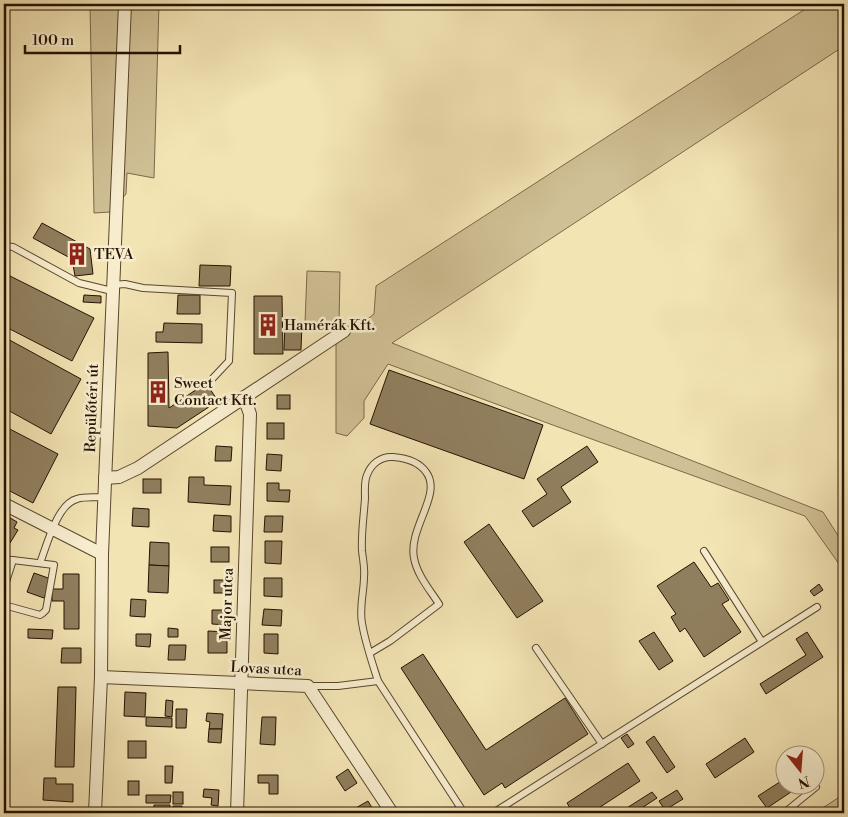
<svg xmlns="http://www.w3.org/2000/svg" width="848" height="817" font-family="'Libre Bodoni',serif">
	<rect width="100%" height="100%" fill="#f3e4b4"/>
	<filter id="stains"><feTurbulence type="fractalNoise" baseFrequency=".004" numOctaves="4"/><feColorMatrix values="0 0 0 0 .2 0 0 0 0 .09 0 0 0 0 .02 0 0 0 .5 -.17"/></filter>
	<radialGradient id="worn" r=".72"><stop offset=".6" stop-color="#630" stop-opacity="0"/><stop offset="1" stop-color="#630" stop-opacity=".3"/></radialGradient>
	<g fill="#d0c095" stroke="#7a694a">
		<path d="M90,4H159L154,178L127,173L126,194L110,212L94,213Z"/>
		<path d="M813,4H844V46L392,343L823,512L844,545V571L805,516L550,424L388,364L364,401V418L347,436L336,433V344L374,314L376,286Z"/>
		<path d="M307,271L340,272L339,324L305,323Z"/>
		<path d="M844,794V813H815Z"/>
	</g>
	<g fill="#907f5e" stroke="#241200">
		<path d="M42,223L90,249L93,274L75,276L72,259L33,238Z"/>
		<path d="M200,265L231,266L230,286H199Z"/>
		<path d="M4,273L94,318L72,361L4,326Z"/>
		<path d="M84,295L101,296V303L83,302Z"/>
		<path d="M178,295H200V314H177Z"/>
		<path d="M254,296H282L283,354H254Z"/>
		<path d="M164,323L202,324V343L156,342V332H163Z"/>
		<path d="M285,324H302L301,350H284Z"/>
		<path d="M4,337L81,379L51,434L4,408Z"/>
		<path d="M168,352L169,408L206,383L218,401L177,428L148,426V353Z"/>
		<path d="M389,370L543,425L524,479L370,424Z"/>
		<rect x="277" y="395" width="13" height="14"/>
		<rect x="267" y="423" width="17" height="16"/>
		<path d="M4,426L58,454L33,503L4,488Z"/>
		<path d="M216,446L232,447L231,461H215Z"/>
		<path d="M587,446L598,462L561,487L571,502L533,527L522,511L547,494L537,479Z"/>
		<path d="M267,454L282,455L281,471L266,470Z"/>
		<path d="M189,477H204V485L231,486L230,505L188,502Z"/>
		<rect x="143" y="479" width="18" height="14"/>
		<path d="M267,483H279V490H290L289,502L267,501Z"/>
		<path d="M133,508L149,509V527L132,526Z"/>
		<path d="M214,515L231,516V532L213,531Z"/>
		<path d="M7,516L17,522L14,528L18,530L10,543L4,540V522Z"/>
		<path d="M265,516H283L282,532H264Z"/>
		<path d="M489,524L543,601L517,618L464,542Z"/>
		<path d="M265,541H282L281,564L265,563Z"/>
		<path d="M150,542L169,543V566L149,565Z"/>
		<rect x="211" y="547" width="18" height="15"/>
		<path d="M694,562L711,587L718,583L729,600L722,604L741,632L704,657L685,628L680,632L671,617L676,614L657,586Z"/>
		<path d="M149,565L169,566L168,593L148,592Z"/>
		<path d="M34,573L51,579L44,598L27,592Z"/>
		<path d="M63,574H79V629H64V601H52V589H63Z"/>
		<path d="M264,578H282V597L264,596Z"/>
		<rect x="214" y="580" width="14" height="13"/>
		<path d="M819,584L823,590L814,596L810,591Z"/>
		<path d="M131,599L146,600L145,617L130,616Z"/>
		<path d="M264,609L282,610L281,626L262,625Z"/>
		<path d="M212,610H228L227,625L212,624Z"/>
		<path d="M168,628L178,629V637H168Z"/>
		<path d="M28,629L53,630L52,639L28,638Z"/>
		<path d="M208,631L227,632V653H208Z"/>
		<path d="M654,632L673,661L659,670L639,641Z"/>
		<path d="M807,632L823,657L766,694L760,684L806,655L796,639Z"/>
		<path d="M136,634H151L150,647L136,646Z"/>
		<path d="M264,634H278V654L264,653Z"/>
		<path d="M169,645H186L185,660H168Z"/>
		<path d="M62,648H81V663H61Z"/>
		<path d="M423,654L486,750L565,698L588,734L505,788L502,783L484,795L401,668Z"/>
		<path d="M58,687H76L74,767H55Z"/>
		<path d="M125,692L146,693L145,717L124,716Z"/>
		<path d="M166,700L173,701L172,717L165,716Z"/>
		<path d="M176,709H187L186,728H176Z"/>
		<path d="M207,713L223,714L222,729H209L210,722L206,721Z"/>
		<path d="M146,717L172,718V727L146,726Z"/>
		<path d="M262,717H276L275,745L260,744Z"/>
		<path d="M209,729H222L221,743L208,742Z"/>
		<path d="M627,734L634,744L628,748L621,738Z"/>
		<path d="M654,736L675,767L667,773L646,742Z"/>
		<path d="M745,738L754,752L715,778L706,764Z"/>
		<rect x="128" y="741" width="18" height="17"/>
		<path d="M628,763L640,781L591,813H573L567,803Z"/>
		<path d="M165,766H173L172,783H165Z"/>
		<path d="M348,769L357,783L345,791L336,777Z"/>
		<path d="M258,775H278V794H269V783H258Z"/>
		<path d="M44,778H56V784H73V802L43,800Z"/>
		<path d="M786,778V784H803L767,808L758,796Z"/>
		<rect x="128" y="781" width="11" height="14"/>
		<path d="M204,789L219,790L218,806L211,805L212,798L203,797Z"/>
		<path d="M677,790L683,799L665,810L659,801Z"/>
		<rect x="173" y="792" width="10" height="12"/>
		<path d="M652,792L657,798L634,813H623L622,811Z"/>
		<path d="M146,795H171L170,803H146Z"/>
		<path d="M368,801L375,813H356L354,809Z"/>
		<path d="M154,805H170V813H153Z"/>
		<path d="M173,806H182V813H174Z"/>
		<path d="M258,808H273L272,813H258Z"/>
	</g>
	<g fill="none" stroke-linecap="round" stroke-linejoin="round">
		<defs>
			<g id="lane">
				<path d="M4,246L13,247L79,283L112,291"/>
				<path d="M113,285L125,284L143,288L232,293L229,361L213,378"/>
				<path d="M704,551L762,642"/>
				<path d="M4,559L54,565L46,610L43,613L40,615L4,605"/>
				<path d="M40,563C47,545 57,504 77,499C85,496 96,498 105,497"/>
				<path d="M4,588L13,560"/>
				<path d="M536,648L602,744"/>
				<path d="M370,653L390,641L439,604C430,590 417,575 414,558C408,528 443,494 426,472C419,462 405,458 393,457C381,456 371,464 367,475C364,482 365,491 365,498C364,515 361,533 362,551C363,560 365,568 364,577C364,592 359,607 362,623C365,642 372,662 378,681"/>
				<path d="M309,686H338L378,681L464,813"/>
				<path d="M493,813L817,607"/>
				<path d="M784,813L816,787"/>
			</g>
			<g id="street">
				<path d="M105,478L119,477L138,468L344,331"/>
				<path d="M4,504L102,554"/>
				<path d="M101,677L308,686L392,813"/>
				<path d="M95,813L101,677L102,554L125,4"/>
				<path d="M237,813L250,414L244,397"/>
			</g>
		</defs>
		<use href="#lane" stroke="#58462d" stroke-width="8"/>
		<use href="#street" stroke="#58462d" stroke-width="14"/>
		<use href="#lane" stroke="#f7edce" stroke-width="6"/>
		<use href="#street" stroke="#f7edce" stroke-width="12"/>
	</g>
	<defs>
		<symbol id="building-bare" viewBox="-9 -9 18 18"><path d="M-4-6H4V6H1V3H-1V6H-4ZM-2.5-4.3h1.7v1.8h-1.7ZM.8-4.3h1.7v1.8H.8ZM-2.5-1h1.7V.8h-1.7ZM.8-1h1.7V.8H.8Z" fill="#8f2418" stroke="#f7edce" stroke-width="2.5" paint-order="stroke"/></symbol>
	</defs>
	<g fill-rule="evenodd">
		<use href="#building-bare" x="61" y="238" width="32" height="32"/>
		<use href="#building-bare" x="252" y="309" width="32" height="32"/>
		<use href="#building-bare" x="142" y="376" width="32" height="32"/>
	</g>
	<g text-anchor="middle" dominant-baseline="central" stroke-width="5" stroke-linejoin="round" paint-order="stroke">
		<g font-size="15" fill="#241200" stroke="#f7edce" text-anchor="start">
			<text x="94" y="254">TEVA</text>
			<text x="284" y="325">Hamérák Kft.</text>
			<text x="174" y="383">Sweet<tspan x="174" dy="17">Contact Kft.</tspan></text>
		</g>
		<g font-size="15" fill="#241200" stroke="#f7edce">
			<text transform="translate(92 408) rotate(-88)">Repülőtéri út</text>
			<text transform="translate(227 604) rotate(-88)">Major utca</text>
			<text transform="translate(266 669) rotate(3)">Lovas utca</text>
		</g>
	</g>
	<rect width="848" height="817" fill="none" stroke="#f3e4b4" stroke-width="20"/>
	<rect x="5" y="5" width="838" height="807" fill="none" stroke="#241200" stroke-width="2.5"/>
	<rect x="10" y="10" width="828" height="797" fill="none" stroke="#241200"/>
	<g transform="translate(800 770) rotate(163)"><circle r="24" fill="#f7edce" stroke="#a3957c"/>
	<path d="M0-4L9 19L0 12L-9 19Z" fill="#8f2418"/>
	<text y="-8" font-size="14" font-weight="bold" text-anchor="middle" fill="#241200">N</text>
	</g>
	<path d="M25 45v8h155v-8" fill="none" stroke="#241200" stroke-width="2.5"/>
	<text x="32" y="45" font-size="15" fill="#241200" stroke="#f7edce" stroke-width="4" paint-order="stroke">100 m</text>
	<rect width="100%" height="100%" filter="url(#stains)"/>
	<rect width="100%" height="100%" fill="url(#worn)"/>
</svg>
